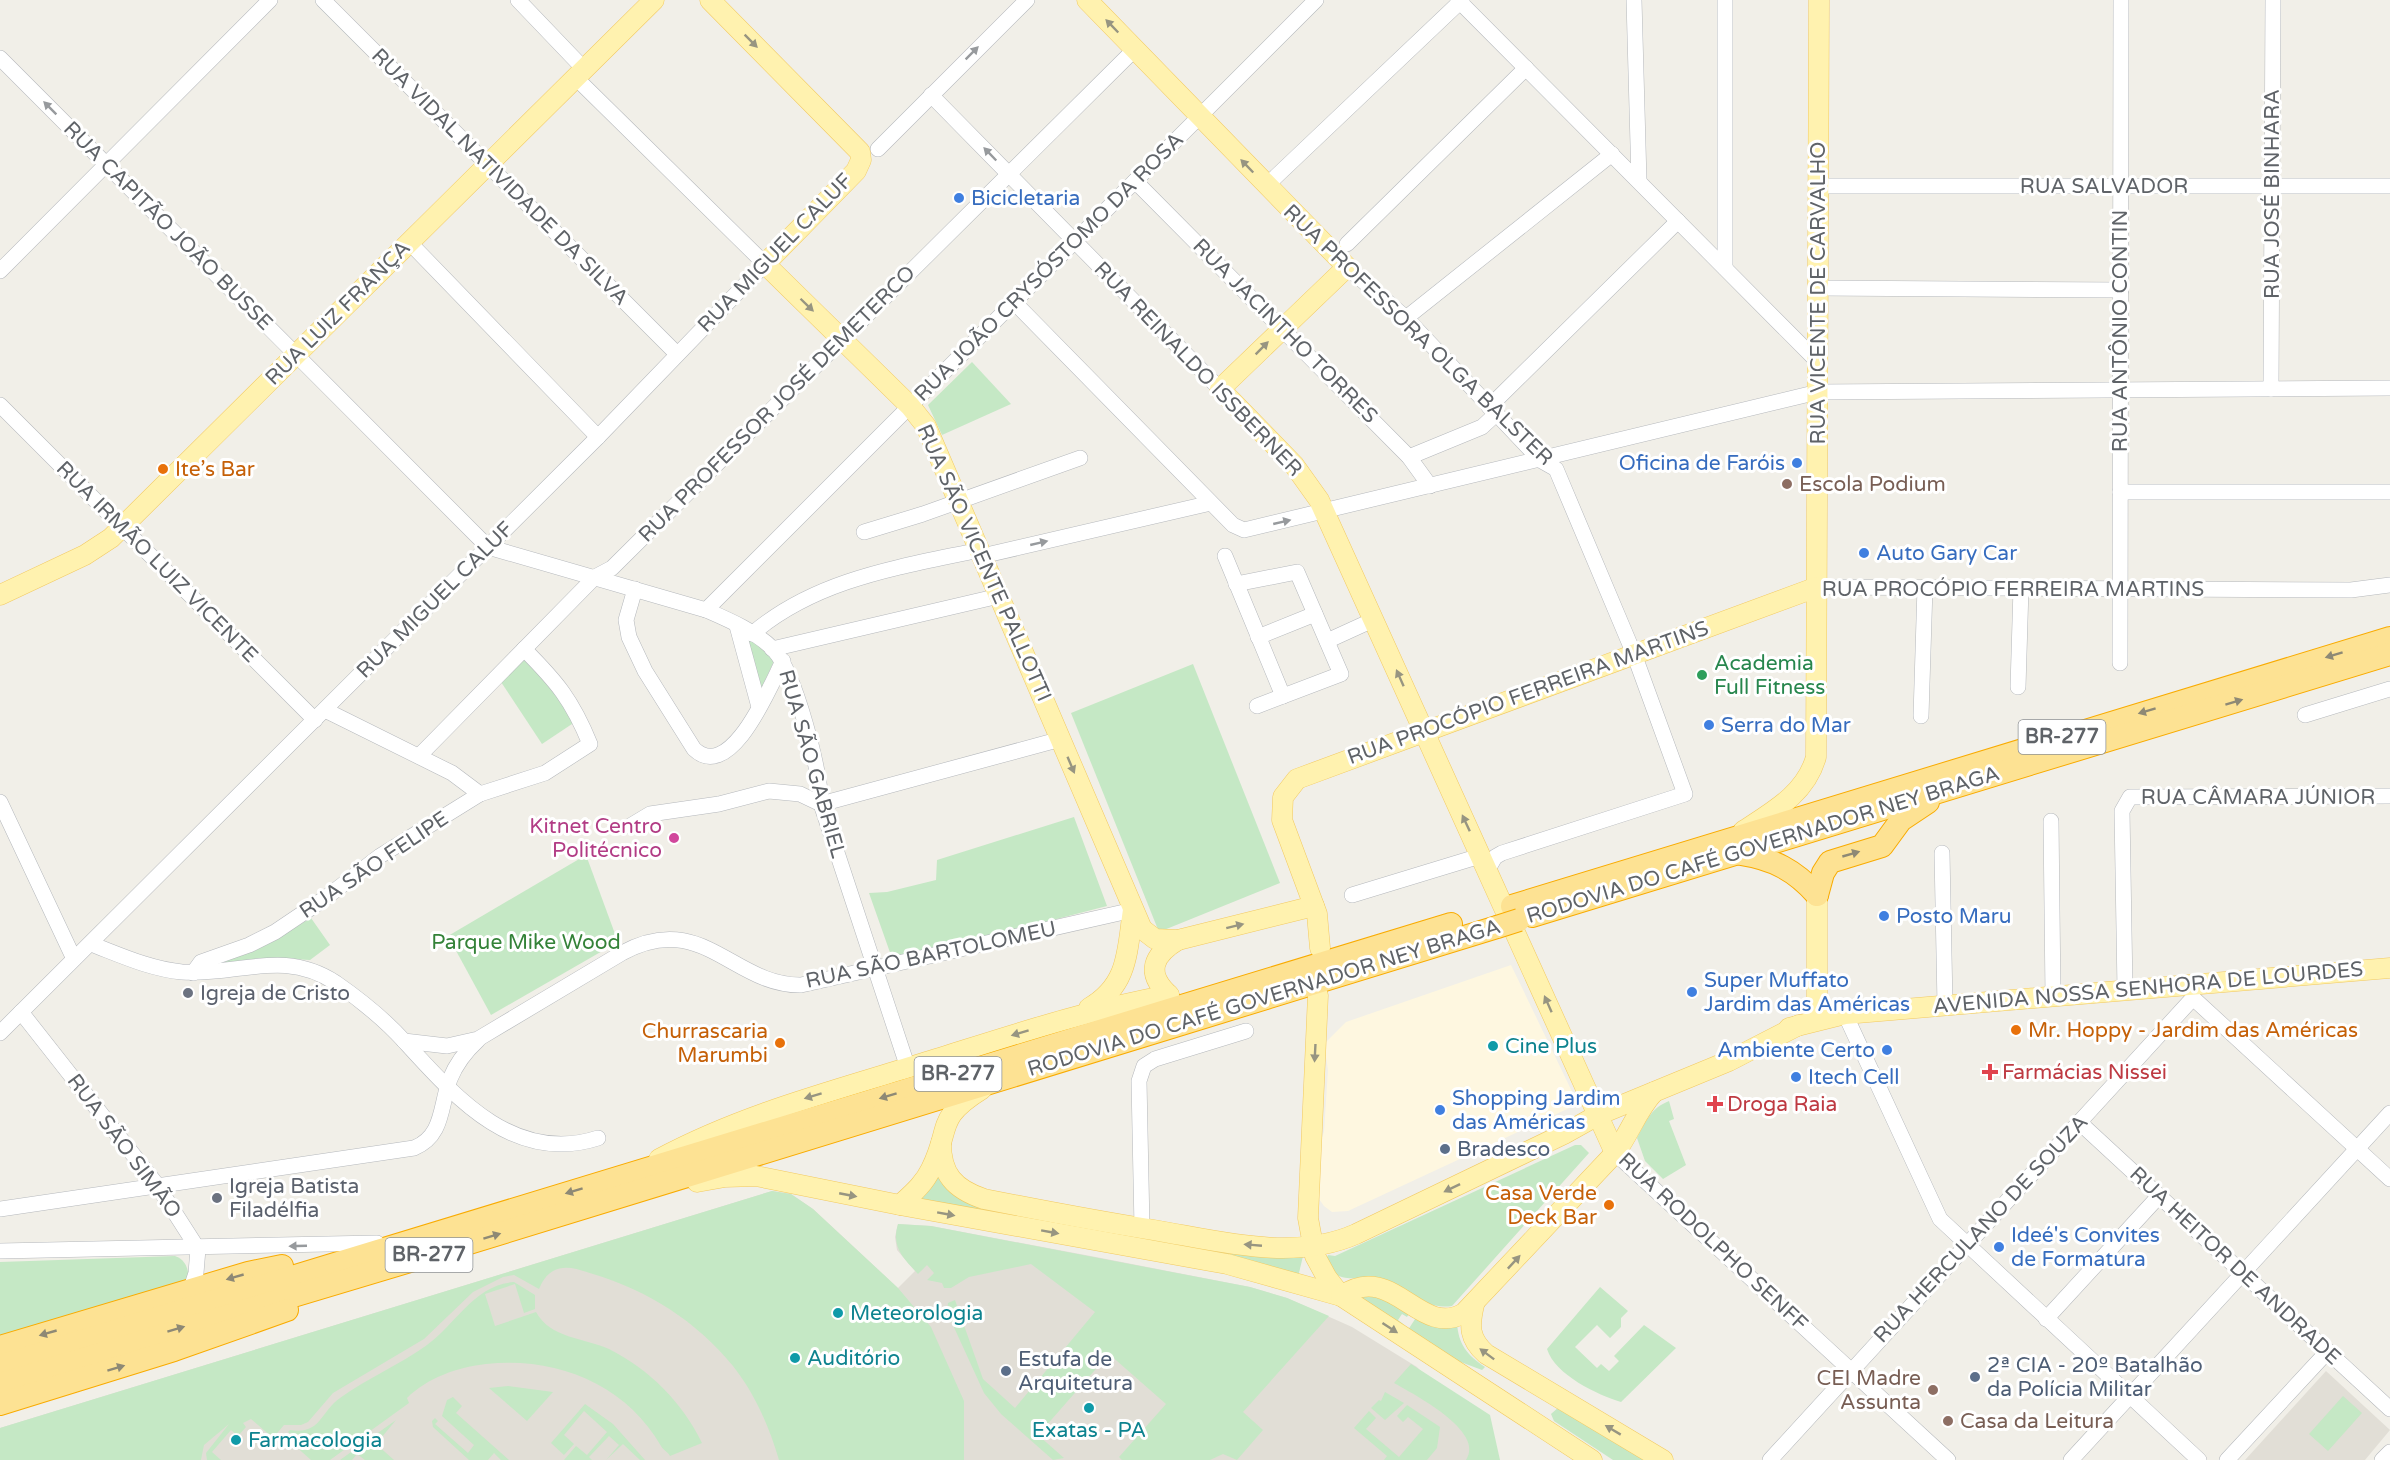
<svg xmlns="http://www.w3.org/2000/svg" width="2390" height="1460" font-family="'Varela Round',sans-serif">
	<rect width="100%" height="100%" fill="#f1efe8"/>
	<path fill="#fef7e0" d="M1511,965L1578,1104L1348,1211L1332,1212L1324,1206L1314,1192L1317,1151L1324,1132L1328,1070L1324,1044L1346,1022Z"/>
	<g fill="#e1ded6">
		<path d="M772,1191L791,1194L813,1209L898,1288L915,1271L897,1250L895,1237L898,1224L931,1226L1101,1258L1250,1287L1287,1298L1352,1327L1417,1367L1500,1460H0V1428Z"/>
		<path d="M2326,1371L2390,1430L2365,1460H2245Z"/>
	</g>
	<g fill="#c5e8c5">
		<path d="M972,362L1011,404L942,435L928,405Z"/>
		<path d="M751,639L775,659L760,691L747,640Z"/>
		<path d="M525,658L545,676L575,722L542,744L501,682Z"/>
		<path d="M1193,664L1280,883L1159,932L1071,713Z"/>
		<path d="M1074,817L1107,906L893,961L869,893L887,892L936,880L937,860Z"/>
		<path d="M586,855L618,942L491,1015L448,936Z"/>
		<path d="M311,918L330,945L310,960L275,958L202,967L270,942Z"/>
		<path d="M1669,1101L1674,1119L1669,1121L1686,1165L1663,1179L1645,1161L1637,1138C1646,1121 1651,1108 1669,1101Z"/>
		<path d="M1575,1145H1581L1589,1153L1452,1306C1422,1311 1405,1284 1378,1278C1360,1275 1351,1283 1332,1273L1326,1259L1328,1255L1335,1256Z"/>
		<path d="M942,1165L997,1201L993,1222L900,1205Z"/>
		<path d="M772,1191L791,1194L813,1209L898,1288L931,1327L964,1401V1460H779C769,1426 755,1394 733,1366C696,1321 649,1291 593,1274C580,1270 566,1264 553,1271C546,1275 542,1282 539,1289L514,1275L503,1277L473,1292L424,1339L333,1393L308,1422L301,1425H284L273,1438L251,1419L243,1423L246,1427L238,1436L231,1430L212,1452L221,1460H207L206,1453L229,1424L204,1445L201,1460H0V1428Z"/>
		<path d="M898,1224L931,1226L1250,1287L1287,1298L1329,1316L1243,1412L1263,1430L1237,1460L1223,1454L1210,1460H1122L1119,1457L1166,1404L1109,1354L1038,1435L1064,1458L1053,1460L1001,1414L984,1393L947,1312L948,1303L955,1300L983,1379L1015,1408L1095,1312L1031,1264L969,1277L951,1288H944L942,1283L927,1280L934,1273L927,1265L918,1274C903,1258 891,1247 898,1224Z"/>
		<path d="M1148,1234L1304,1252L1298,1277L1146,1242Z"/>
		<path d="M175,1256C185,1260 187,1266 189,1276L185,1283L0,1341V1262Z"/>
		<path d="M514,1282L535,1295V1309L524,1313L515,1284L485,1294L495,1326L536,1312C550,1338 584,1338 609,1349C649,1369 683,1403 702,1443L670,1456C667,1451 664,1451 661,1446C626,1384 555,1356 486,1364C458,1367 427,1378 407,1398L409,1403L330,1460H311L293,1444L297,1440L288,1432L290,1430C321,1435 320,1412 340,1398C368,1378 399,1365 427,1345C456,1324 474,1285 514,1282Z"/>
		<path d="M1600,1287L1628,1311L1621,1318V1327L1610,1338L1597,1325L1575,1347L1597,1368L1601,1364L1609,1371L1619,1361L1614,1356L1644,1325L1676,1348L1621,1402C1598,1395 1555,1375 1547,1349Z"/>
		<path d="M1376,1292L1410,1312L1407,1317L1402,1314L1398,1320L1403,1324L1400,1329L1353,1295Z"/>
		<path d="M1417,1316L1457,1322C1458,1344 1467,1355 1485,1367L1482,1370L1458,1361L1408,1330Z"/>
		<path d="M1411,1364L1490,1415L1500,1460H1466C1486,1431 1413,1394 1394,1383Z"/>
		<path d="M508,1386L553,1392L527,1421L489,1388Z"/>
		<path d="M1385,1392L1404,1403L1385,1420L1371,1408L1379,1400L1381,1401Z"/>
		<path d="M2343,1396L2362,1413L2328,1451L2309,1434Z"/>
		<path d="M453,1397L462,1406L456,1413L509,1460H501L494,1453L488,1460H469L433,1427L432,1421L435,1418L438,1421L435,1424L468,1453L474,1445L442,1416L447,1400Z"/>
		<path d="M585,1404L613,1424L645,1460H640L623,1444L606,1460L619,1445L609,1436L589,1457L592,1460H564L576,1446L587,1455L607,1432L584,1411L564,1435L574,1444L564,1455L551,1443Z"/>
		<path d="M1407,1405L1440,1427L1437,1448L1427,1460H1384L1387,1456L1354,1428L1369,1411L1376,1418L1366,1429L1399,1457L1423,1429L1408,1417L1403,1422L1397,1416Z"/>
		<path d="M1559,1407L1654,1460H1613L1554,1421L1551,1414Z"/>
		<path d="M396,1420L376,1444L394,1460H365L357,1454L352,1460H340Z"/>
	</g>
	<g fill="none" stroke-linecap="round" stroke-linejoin="round">
		<defs>
			<g id="minor">
				<path d="M323,0L677,354"/>
				<path d="M518,0L584,69"/>
				<path d="M1458,0L1818,362"/>
				<path d="M1634,0L1639,181"/>
				<path d="M1725,0V268"/>
				<path d="M0,58L488,547L706,610C729,620 757,632 774,650C796,675 820,770 821,804L908,1068"/>
				<path d="M931,95L1220,389"/>
				<path d="M878,149L1027,0"/>
				<path d="M1135,181L1409,457L1430,486"/>
				<path d="M1266,186L1462,0"/>
				<path d="M1818,186H2390"/>
				<path d="M409,242L598,437"/>
				<path d="M1347,244L1526,68"/>
				<path d="M1347,267L1406,318L1540,460L1556,469L1634,654L1685,794L1502,853L1495,857L1487,871"/>
				<path d="M0,271L270,0"/>
				<path d="M1818,288L2121,290"/>
				<path d="M1014,302L1233,525L1244,530L1818,392L2390,388"/>
				<path d="M1406,318L1612,154"/>
				<path d="M2271,389L2273,0"/>
				<path d="M0,405L315,720"/>
				<path d="M1489,407L1678,221"/>
				<path d="M1409,457L1482,427L1496,414"/>
				<path d="M2120,492H2390"/>
				<path d="M864,532L923,514L1080,458"/>
				<path d="M982,556L1211,503"/>
				<path d="M1225,556L1283,696"/>
				<path d="M1236,584L1297,572L1341,674L1257,706"/>
				<path d="M1817,587L2351,590L2390,585"/>
				<path d="M635,589L626,620L629,637L645,671L694,749C731,784 771,684 783,661"/>
				<path d="M706,610L1316,0"/>
				<path d="M737,626L759,707"/>
				<path d="M752,634C816,579 900,567 979,550"/>
				<path d="M1258,637L1315,614"/>
				<path d="M1327,641L1373,620"/>
				<path d="M772,649L999,596"/>
				<path d="M2120,663L2121,0"/>
				<path d="M2018,687L2021,588"/>
				<path d="M325,710L452,773L480,794"/>
				<path d="M2305,715L2390,689"/>
				<path d="M1921,716L1925,587"/>
				<path d="M419,756L595,577L612,568L1135,49"/>
				<path d="M0,802L74,959"/>
				<path d="M2051,821L2053,996"/>
				<path d="M630,826L650,814L719,804L769,791L800,794L821,804L1061,739"/>
				<path d="M1942,853L1945,1005"/>
				<path d="M1352,895L1480,856"/>
				<path d="M91,944C120,955 150,969 182,972C238,976 283,948 336,983C359,999 386,1021 405,1042C456,1098 515,1165 598,1138"/>
				<path d="M193,973L201,962L249,945L275,932L324,899L380,856L480,794L545,773L590,744C572,700 557,682 524,649"/>
				<path d="M2125,990L2122,811L2130,797L2390,796"/>
				<path d="M2193,998L2390,1179"/>
				<path d="M21,1012L157,1185L198,1249L196,1273L190,1291"/>
				<path d="M1845,1014L1940,1219L2199,1460"/>
				<path d="M0,1033L598,437L765,264L576,78"/>
				<path d="M404,1041L447,1046L478,1039L622,953C702,909 733,986 801,985L1133,910"/>
				<path d="M2079,1122L2390,1409"/>
				<path d="M1615,1153L1948,1460"/>
				<path d="M0,1209L414,1148C444,1136 440,1105 450,1079C456,1064 466,1051 478,1040"/>
				<path d="M1142,1228L1139,1081L1144,1066L1155,1059L1246,1031"/>
				<path d="M0,1251L377,1243"/>
				<path d="M2046,1319L2159,1196"/>
				<path d="M1770,1460L2193,998"/>
				<path d="M2071,1460L2390,1113"/>
				<path d="M2227,1460L2328,1351"/>
				<path d="M2382,1460L2390,1452"/>
			</g>
			<g id="major">
				<path d="M710,0L860,152L861,160L856,171L765,264L910,406L926,426L1142,929L1155,939L1178,940L1314,906"/>
				<path d="M1087,0L1347,267L1220,389L1294,465L1319,500L1615,1153"/>
				<path d="M0,595L85,555L111,538L654,0"/>
				<path d="M1743,831C1772,812 1806,794 1816,757L1819,0"/>
				<path d="M1320,948L1317,914L1282,820L1283,797L1297,779L1817,587"/>
				<path d="M1169,995C1145,973 1153,955 1178,940"/>
				<path d="M1318,995L1308,1218L1315,1256L1327,1278L1341,1296"/>
				<path d="M1089,1008C1129,985 1127,951 1133,910"/>
				<path d="M1817,1020V895"/>
				<path d="M1789,1028L1845,1014L2390,968"/>
				<path d="M941,1143C941,1174 954,1189 984,1199C1040,1210 1097,1221 1154,1230C1219,1241 1293,1262 1356,1234L1564,1134L1598,1115L1729,1061L1799,1025"/>
				<path d="M659,1159C743,1114 833,1091 923,1063C1004,1038 1085,1010 1169,995"/>
				<path d="M697,1182L725,1177L756,1176L900,1205L1227,1264L1341,1296L1592,1460"/>
				<path d="M900,1205C912,1194 924,1184 931,1169C952,1127 934,1119 982,1089"/>
				<path d="M1341,1296C1393,1260 1419,1339 1464,1313L1615,1153C1630,1133 1637,1110 1654,1092"/>
				<path d="M1474,1305C1469,1326 1469,1339 1486,1354L1663,1460"/>
			</g>
			<g id="highway">
				<path d="M1741,854C1773,859 1795,870 1817,895"/>
				<path d="M1817,895L1823,873L1830,862L1882,846L1901,820L1928,802"/>
				<path d="M1512,906L2390,638"/>
				<path d="M1532,916L2390,654"/>
				<path d="M0,1347L248,1273L282,1266"/>
				<path d="M0,1366L1451,924"/>
				<path d="M0,1384L430,1255L1497,927"/>
				<path d="M0,1404L174,1350L287,1310"/>
			</g>
		</defs>
		<use href="#minor" stroke="#b5b8bc" stroke-width="16"/>
		<use href="#major" stroke="#f2c960" stroke-width="21"/>
		<use href="#highway" stroke="#f9ab00" stroke-width="24"/>
		<use href="#minor" stroke="#fff" stroke-width="15"/>
		<use href="#major" stroke="#fff2af" stroke-width="20"/>
		<use href="#highway" stroke="#fde293" stroke-width="22"/>
		<defs>
			<path id="highway-bridge" d="M1497,927L1519,920"/>
		</defs>
		<use href="#highway-bridge" stroke="#f9ab00" stroke-width="24" stroke-linecap="butt"/>
		<use href="#highway-bridge" stroke="#fde293" stroke-width="22"/>
	</g>
	<defs><path id="oneway-solid" d="M-6-.8H1V-3.2L6.5 0L1 3.2V.8H-6Z" transform="scale(1.5)"/></defs>
	<g fill="#979581">
		<use href="#oneway-solid" transform="translate(1112 26) rotate(-134)"/>
		<use href="#oneway-solid" transform="translate(751 41) rotate(45)"/>
		<use href="#oneway-solid" transform="translate(1247 166) rotate(-134)"/>
		<use href="#oneway-solid" transform="translate(807 305) rotate(44)"/>
		<use href="#oneway-solid" transform="translate(1262 348) rotate(-45)"/>
		<use href="#oneway-solid" transform="translate(1400 678) rotate(-114)"/>
		<use href="#oneway-solid" transform="translate(1071 765) rotate(67)"/>
		<use href="#oneway-solid" transform="translate(1466 823) rotate(-115)"/>
		<use href="#oneway-solid" transform="translate(1235 926) rotate(-14)"/>
		<use href="#oneway-solid" transform="translate(1548 1004) rotate(-114)"/>
		<use href="#oneway-solid" transform="translate(1020 1033) rotate(163)"/>
		<use href="#oneway-solid" transform="translate(1315 1053) rotate(93)"/>
		<use href="#oneway-solid" transform="translate(813 1096) rotate(163)"/>
		<use href="#oneway-solid" transform="translate(1452 1188) rotate(154)"/>
		<use href="#oneway-solid" transform="translate(848 1195) rotate(11)"/>
		<use href="#oneway-solid" transform="translate(946 1214) rotate(10)"/>
		<use href="#oneway-solid" transform="translate(1050 1232) rotate(10)"/>
		<use href="#oneway-solid" transform="translate(1253 1245) rotate(-175)"/>
		<use href="#oneway-solid" transform="translate(1514 1262) rotate(-47)"/>
		<use href="#oneway-solid" transform="translate(1390 1328) rotate(33)"/>
		<use href="#oneway-solid" transform="translate(1487 1354) rotate(-143)"/>
		<use href="#oneway-solid" transform="translate(1613 1430) rotate(-149)"/>
	</g>
	<g fill="#979a9d">
		<use href="#oneway-solid" transform="translate(972 53) rotate(-45)"/>
		<use href="#oneway-solid" transform="translate(50 108) rotate(-135)"/>
		<use href="#oneway-solid" transform="translate(990 154) rotate(-134)"/>
		<use href="#oneway-solid" transform="translate(1282 522) rotate(-13)"/>
		<use href="#oneway-solid" transform="translate(1039 543) rotate(-13)"/>
		<use href="#oneway-solid" transform="translate(298 1246) rotate(178)"/>
	</g>
	<g fill="#8e8975">
		<use href="#oneway-solid" transform="translate(2334 655) rotate(163)"/>
		<use href="#oneway-solid" transform="translate(2234 702) rotate(-17)"/>
		<use href="#oneway-solid" transform="translate(2147 711) rotate(163)"/>
		<use href="#oneway-solid" transform="translate(1851 854) rotate(-16)"/>
		<use href="#oneway-solid" transform="translate(888 1096) rotate(163)"/>
		<use href="#oneway-solid" transform="translate(574 1191) rotate(163)"/>
		<use href="#oneway-solid" transform="translate(492 1236) rotate(-17)"/>
		<use href="#oneway-solid" transform="translate(235 1277) rotate(164)"/>
		<use href="#oneway-solid" transform="translate(176 1329) rotate(-17)"/>
		<use href="#oneway-solid" transform="translate(48 1333) rotate(164)"/>
		<use href="#oneway-solid" transform="translate(116 1368) rotate(-17)"/>
	</g>
	<g fill="#3f7fe0" stroke="#fff" stroke-width="2">
		<circle cx="959" cy="198" r="6"/>
		<circle cx="1797" cy="463" r="6"/>
		<circle cx="1864" cy="553" r="6"/>
		<circle cx="1709" cy="725" r="6"/>
		<circle cx="1884" cy="916" r="6"/>
		<circle cx="1692" cy="992" r="6"/>
		<circle cx="1887" cy="1050" r="6"/>
		<circle cx="1796" cy="1077" r="6"/>
		<circle cx="1440" cy="1110" r="6"/>
		<circle cx="1999" cy="1247" r="6"/>
	</g>
	<g fill="#e8710a" stroke="#fff" stroke-width="2">
		<circle cx="163" cy="469" r="6"/>
		<circle cx="2016" cy="1030" r="6"/>
		<circle cx="780" cy="1043" r="6"/>
		<circle cx="1609" cy="1205" r="6"/>
	</g>
	<g fill="#8d6e63" stroke="#fff" stroke-width="2">
		<circle cx="1787" cy="484" r="6"/>
		<circle cx="1933" cy="1390" r="6"/>
		<circle cx="1948" cy="1421" r="6"/>
	</g>
	<circle fill="#2e9e5b" stroke="#fff" stroke-width="2" cx="1702" cy="675" r="6"/>
	<circle fill="#d1479c" stroke="#fff" stroke-width="2" cx="674" cy="838" r="6"/>
	<g fill="#6b7280" stroke="#fff" stroke-width="2">
		<circle cx="188" cy="993" r="6"/>
		<circle cx="217" cy="1198" r="6"/>
	</g>
	<g fill="#0f9aa8" stroke="#fff" stroke-width="2">
		<circle cx="1493" cy="1046" r="6"/>
		<circle cx="838" cy="1313" r="6"/>
		<circle cx="795" cy="1358" r="6"/>
		<circle cx="1089" cy="1408" r="6"/>
		<circle cx="236" cy="1440" r="6"/>
	</g>
	<g fill="#e0444e" stroke="#fff" stroke-width="2">
		<path d="M1987 1063h6v6h6v6h-6v6h-6v-6h-6v-6h6z"/>
		<path d="M1712 1095h6v6h6v6h-6v6h-6v-6h-6v-6h6z"/>
	</g>
	<g fill="#5c6f8a" stroke="#fff" stroke-width="2">
		<circle cx="1445" cy="1149" r="6"/>
		<circle cx="1006" cy="1371" r="6"/>
		<circle cx="1975" cy="1377" r="6"/>
	</g>
	<g text-anchor="middle" dominant-baseline="central" stroke-width="6" stroke-linejoin="round" paint-order="stroke">
		<g fill="#fff" stroke="#8f9295" stroke-width="1.5">
			<rect x="2018.5" y="720" width="87" height="34" rx="4.5"/>
			<rect x="914.5" y="1057" width="87" height="34" rx="4.5"/>
			<rect x="385.5" y="1238" width="87" height="34" rx="4.5"/>
		</g>
		<g font-size="20" font-weight="bold" fill="#5f6368">
			<text x="2062" y="737">BR-277</text>
			<text x="958" y="1074">BR-277</text>
			<text x="429" y="1255">BR-277</text>
		</g>
		<g font-size="21" fill="#5f6368" stroke="#fff">
			<text transform="translate(500 177) rotate(45)">RUA VIDAL NATIVIDADE DA SILVA</text>
			<text x="2104" y="186">RUA SALVADOR</text>
			<text transform="translate(2272 194) rotate(-90)">RUA JOSÉ BINHARA</text>
			<text transform="translate(168 226) rotate(45)">RUA CAPITÃO JOÃO BUSSE</text>
			<text transform="translate(775 253) rotate(-46)">RUA MIGUEL CALUF</text>
			<text transform="translate(1049 267) rotate(-45)">RUA JOÃO CRYSÓSTOMO DA ROSA</text>
			<text transform="translate(1818 293) rotate(-90)">RUA VICENTE DE CARVALHO</text>
			<text transform="translate(338 313) rotate(-45)">RUA LUIZ FRANÇA</text>
			<text transform="translate(1285 331) rotate(45)">RUA JACINTHO TORRES</text>
			<text transform="translate(2120 331) rotate(-90)">RUA ANTÔNIO CONTIN</text>
			<text transform="translate(1418 335) rotate(44)">RUA PROFESSORA OLGA BALSTER</text>
			<text transform="translate(1198 369) rotate(46)">RUA REINALDO ISSBERNER</text>
			<text transform="translate(777 404) rotate(-45)">RUA PROFESSOR JOSÉ DEMETERCO</text>
			<text transform="translate(157 562) rotate(45)">RUA IRMÃO LUIZ VICENTE</text>
			<text transform="translate(984 563) rotate(66)">RUA SÃO VICENTE PALLOTTI</text>
			<text x="2013" y="589">RUA PROCÓPIO FERREIRA MARTINS</text>
			<text transform="translate(435 600) rotate(-45)">RUA MIGUEL CALUF</text>
			<text transform="translate(1528 693) rotate(-20)">RUA PROCÓPIO FERREIRA MARTINS</text>
			<text transform="translate(812 764) rotate(74)">RUA SÃO GABRIEL</text>
			<text x="2258" y="797">RUA CÂMARA JÚNIOR</text>
			<text transform="translate(1763 845) rotate(-17)">RODOVIA DO CAFÉ GOVERNADOR NEY BRAGA</text>
			<text transform="translate(374 865) rotate(-34)">RUA SÃO FELIPE</text>
			<text transform="translate(931 955) rotate(-12)">RUA SÃO BARTOLOMEU</text>
			<text transform="translate(2148 988) rotate(-5)">AVENIDA NOSSA SENHORA DE LOURDES</text>
			<text transform="translate(1264 998) rotate(-17)">RODOVIA DO CAFÉ GOVERNADOR NEY BRAGA</text>
			<text transform="translate(124 1146) rotate(53)">RUA SÃO SIMÃO</text>
			<text transform="translate(1981 1229) rotate(-47)">RUA HERCULANO DE SOUZA</text>
			<text transform="translate(1713 1242) rotate(43)">RUA RODOLPHO SENFF</text>
			<text transform="translate(2235 1266) rotate(43)">RUA HEITOR DE ANDRADE</text>
		</g>
		<g font-size="21" fill="#366cbe" stroke="#fff" text-anchor="start">
			<text x="971" y="198">Bicicletaria</text>
			<text x="1785" y="463" text-anchor="end">Oficina de Faróis</text>
			<text x="1876" y="553">Auto Gary Car</text>
			<text x="1721" y="725">Serra do Mar</text>
			<text x="1896" y="916">Posto Maru</text>
			<text x="1704" y="980">Super Muffato<tspan x="1704" dy="24">Jardim das Américas</tspan></text>
			<text x="1875" y="1050" text-anchor="end">Ambiente Certo</text>
			<text x="1808" y="1077">Itech Cell</text>
			<text x="1452" y="1098">Shopping Jardim<tspan x="1452" dy="24">das Américas</tspan></text>
			<text x="2011" y="1235">Ideé's Convites<tspan x="2011" dy="24">de Formatura</tspan></text>
		</g>
		<g font-size="21" fill="#c56008" stroke="#fff" text-anchor="start">
			<text x="175" y="469">Ite’s Bar</text>
			<text x="2028" y="1030">Mr. Hoppy - Jardim das Américas</text>
			<text x="768" y="1031" text-anchor="end">Churrascaria<tspan x="768" dy="24">Marumbi</tspan></text>
			<text x="1597" y="1193" text-anchor="end">Casa Verde<tspan x="1597" dy="24">Deck Bar</tspan></text>
		</g>
		<g font-size="21" fill="#785e54" stroke="#fff" text-anchor="start">
			<text x="1799" y="484">Escola Podium</text>
			<text x="1921" y="1378" text-anchor="end">CEI Madre<tspan x="1921" dy="24">Assunta</tspan></text>
			<text x="1960" y="1421">Casa da Leitura</text>
		</g>
		<g font-size="21" fill="#27864d" stroke="#fff" text-anchor="start">
			<text x="1714" y="663">Academia<tspan x="1714" dy="24">Full Fitness</tspan></text>
		</g>
		<g font-size="21" fill="#b23c85" stroke="#fff" text-anchor="end">
			<text x="662" y="826">Kitnet Centro<tspan x="662" dy="24">Politécnico</tspan></text>
		</g>
		<g font-size="21" fill="#348238" stroke="#fff">
			<text x="526" y="942">Parque Mike Wood</text>
		</g>
		<g font-size="21" fill="#5b616d" stroke="#fff" text-anchor="start">
			<text x="200" y="993">Igreja de Cristo</text>
			<text x="229" y="1186">Igreja Batista<tspan x="229" dy="24">Filadélfia</tspan></text>
		</g>
		<g font-size="21" fill="#0d838f" stroke="#fff" text-anchor="start">
			<text x="1505" y="1046">Cine Plus</text>
			<text x="850" y="1313">Meteorologia</text>
			<text x="807" y="1358">Auditório</text>
			<text x="1089" y="1430" text-anchor="middle">Exatas - PA</text>
			<text x="248" y="1440">Farmacologia</text>
		</g>
		<g font-size="21" fill="#be3a42" stroke="#fff" text-anchor="start">
			<text x="2002" y="1072">Farmácias Nissei</text>
			<text x="1727" y="1104">Droga Raia</text>
		</g>
		<g font-size="21" fill="#4e5e75" stroke="#fff" text-anchor="start">
			<text x="1457" y="1149">Bradesco</text>
			<text x="1018" y="1359">Estufa de<tspan x="1018" dy="24">Arquitetura</tspan></text>
			<text x="1987" y="1365">2ª CIA - 20º Batalhão<tspan x="1987" dy="24">da Polícia Militar</tspan></text>
		</g>
	</g>
</svg>
